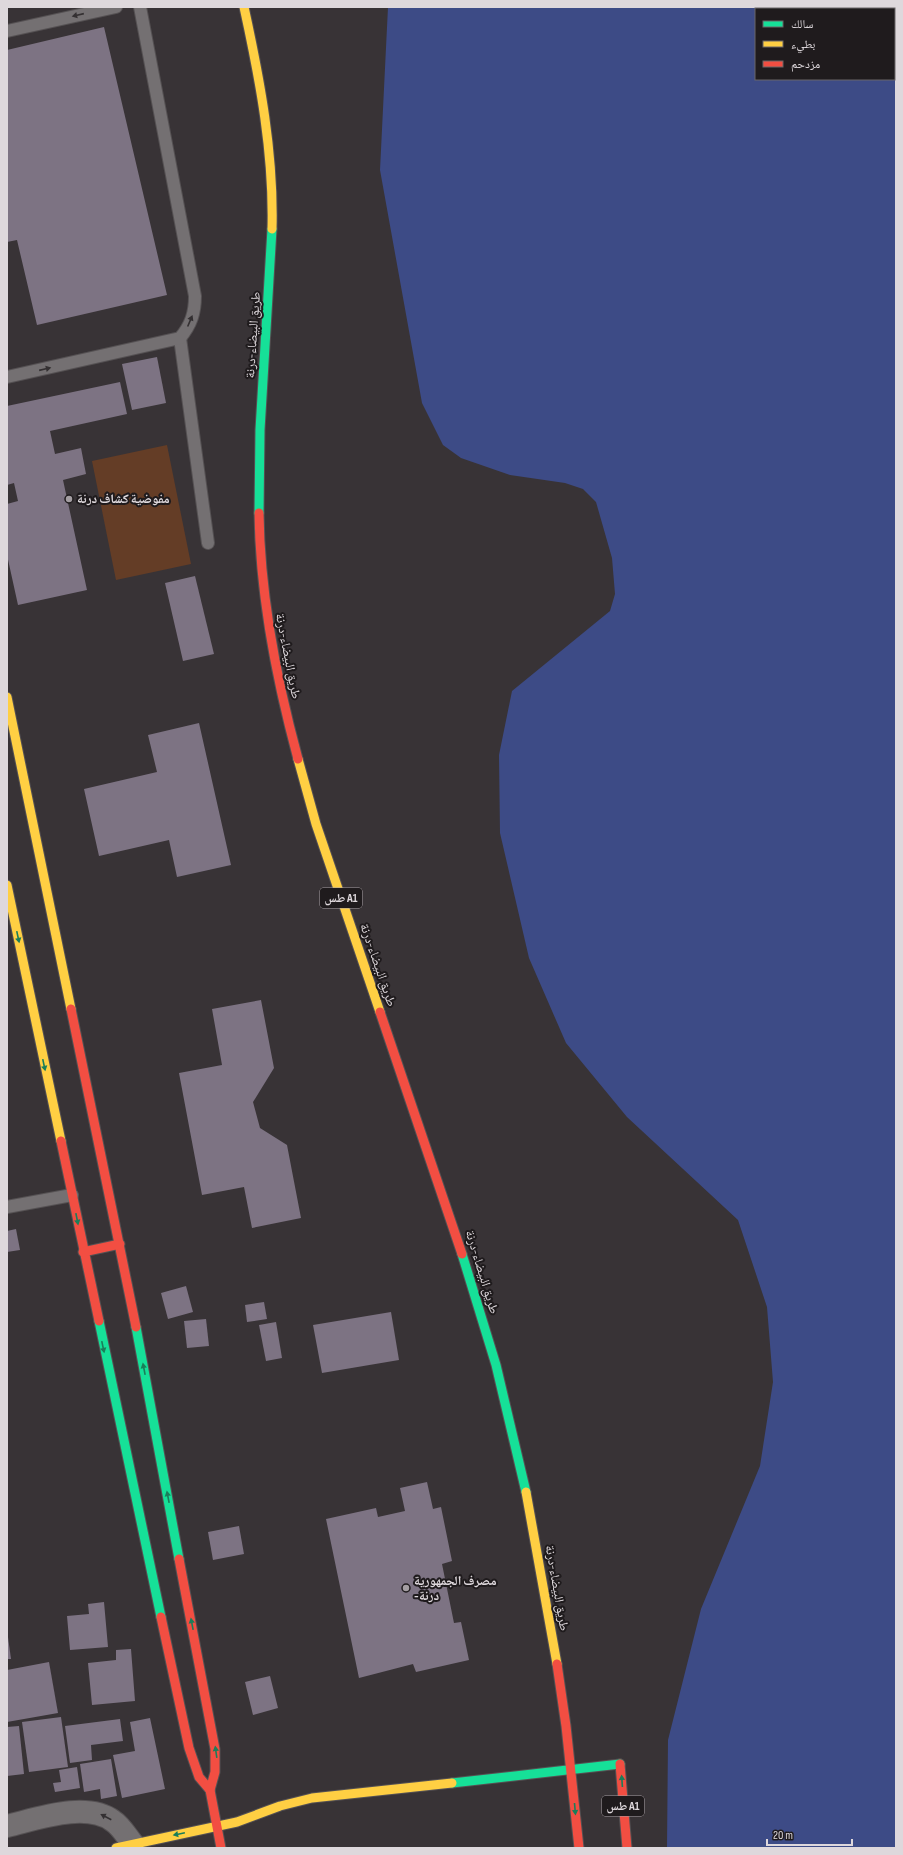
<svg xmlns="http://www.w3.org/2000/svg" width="903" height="1855" font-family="'Sofia Sans Condensed','Noto Naskh Arabic',sans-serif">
	<rect width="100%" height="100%" fill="#383336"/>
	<path fill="#643d26" d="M167,445L191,564L116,580L92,461Z"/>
	<path fill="#3d4b86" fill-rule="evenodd" d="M388,7H896V1848H667L668,1740L701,1609L760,1466L773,1382L767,1307L738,1220L627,1117L566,1043L529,958L500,833L499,755L512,691L610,611L615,594L612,558L596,502L583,489L565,483L510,475L461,458L443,445L422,403L380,170ZM756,9H894V79H756Z"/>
	<g fill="#7d7383">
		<path d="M104,27L167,295L37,325L17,240L7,242V50Z"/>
		<path d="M157,357L166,403L132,410L122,364Z"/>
		<path d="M120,382L127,414L50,431L55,454L81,448L86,474L63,480L87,590L18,605L7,555V504L18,501L14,483L7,485V406Z"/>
		<path d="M195,576L214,654L183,661L165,583Z"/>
		<path d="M199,723L231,865L177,877L169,840L99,856L84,789L157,772L148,735Z"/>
		<path d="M261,1000L274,1068L253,1102L260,1128L287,1145L301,1218L252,1228L244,1187L202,1195L179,1073L222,1065L212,1009Z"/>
		<path d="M16,1229L20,1250L7,1252V1231Z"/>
		<path d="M186,1286L193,1312L168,1319L161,1293Z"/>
		<path d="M264,1302L267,1319L247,1322L245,1305Z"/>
		<path d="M391,1312L399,1360L322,1373L313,1325Z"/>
		<path d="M206,1319L209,1346L187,1348L184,1321Z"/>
		<path d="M276,1322L282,1358L266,1361L259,1325Z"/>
		<path d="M427,1482L433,1509L441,1507L452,1561L442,1564L454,1623L461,1622L469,1660L416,1672L413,1664L359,1678L326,1519L376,1508L378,1517L405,1511L400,1488Z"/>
		<path d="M239,1526L244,1554L213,1560L208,1532Z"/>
		<path d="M104,1602L108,1647L70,1650L67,1616L89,1614L88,1604Z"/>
		<path d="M7,1630L11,1659H7Z"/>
		<path d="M131,1649L135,1701L92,1705L88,1663L116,1660V1650Z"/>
		<path d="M49,1662L58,1713L7,1722V1670Z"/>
		<path d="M270,1676L278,1708L253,1715L245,1682Z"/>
		<path d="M61,1717L68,1767L29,1772L22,1722Z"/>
		<path d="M150,1718L165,1789L122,1798L113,1755L135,1751L130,1722Z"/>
		<path d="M120,1719L123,1741L91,1745L92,1760L70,1763L65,1726Z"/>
		<path d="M19,1726L24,1774L7,1776V1727Z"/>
		<path d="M111,1759L117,1796L101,1799L100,1789L84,1792L80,1764Z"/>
		<path d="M77,1767L80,1788L55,1792L53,1783L61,1782L59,1770Z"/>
	</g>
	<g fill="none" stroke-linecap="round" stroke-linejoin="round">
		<defs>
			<g id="lane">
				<path d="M7,31L116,7"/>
				<path d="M180,338L208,543"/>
				<path d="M7,377L180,338C191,325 195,313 195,296L140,7"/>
				<path d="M7,1207L72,1195"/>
			</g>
			<path id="street" d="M7,1826C37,1819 86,1801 113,1821C121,1826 127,1837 133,1844"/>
			<g id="fast">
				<path d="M259,513L260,430L272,229"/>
				<path d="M462,1254L496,1365L526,1492"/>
				<path d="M99,1321L161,1617"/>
				<path d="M136,1327L179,1559"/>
				<path d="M452,1783L620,1764"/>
			</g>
			<g id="slow">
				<path d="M244,7C260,80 274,154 272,229"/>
				<path d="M7,697L71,1009"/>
				<path d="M298,759L316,824L380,1012"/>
				<path d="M7,885L61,1141"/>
				<path d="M526,1492L557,1664"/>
				<path d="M116,1848L237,1822L280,1806L312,1798L452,1783"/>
			</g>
			<g id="jam">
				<path d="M259,513C260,596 276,678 298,759"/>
				<path d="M71,1009L136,1327"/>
				<path d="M380,1012L462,1254"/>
				<path d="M61,1141L99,1321"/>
				<path d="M83,1252L120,1244"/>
				<path d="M179,1559L215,1749V1772L210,1790"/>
				<path d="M161,1617L189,1748L199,1777L210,1790L221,1848"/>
				<path d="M557,1664L566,1726L579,1848"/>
				<path d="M620,1764L627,1848"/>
			</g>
		</defs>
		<use href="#lane" stroke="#555153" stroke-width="14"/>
		<use href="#street" stroke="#555153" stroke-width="24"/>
		<use href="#fast" stroke="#555153" stroke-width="11"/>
		<use href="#slow" stroke="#555153" stroke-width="11"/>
		<use href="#jam" stroke="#555153" stroke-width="11"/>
		<use href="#lane" stroke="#747072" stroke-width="12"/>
		<use href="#street" stroke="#747072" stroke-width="22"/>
		<use href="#fast" stroke="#16e098" stroke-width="9"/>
		<use href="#slow" stroke="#ffcf43" stroke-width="9"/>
		<use href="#jam" stroke="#f24e42" stroke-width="9"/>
	</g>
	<defs><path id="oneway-solid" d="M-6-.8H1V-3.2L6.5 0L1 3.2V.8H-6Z"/></defs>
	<g fill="#343032">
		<use href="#oneway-solid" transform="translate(78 15) rotate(167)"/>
		<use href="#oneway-solid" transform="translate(190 321) rotate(-67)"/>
		<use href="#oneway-solid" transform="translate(45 369) rotate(-13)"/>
		<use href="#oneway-solid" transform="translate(106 1817) rotate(-152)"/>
	</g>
	<g fill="#1a7e5a">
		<use href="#oneway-solid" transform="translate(18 937) rotate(78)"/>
		<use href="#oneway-solid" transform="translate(44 1065) rotate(78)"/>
		<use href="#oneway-solid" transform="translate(77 1219) rotate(79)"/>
		<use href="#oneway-solid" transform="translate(103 1347) rotate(78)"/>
		<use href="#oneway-solid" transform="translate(144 1369) rotate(-101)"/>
		<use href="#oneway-solid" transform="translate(168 1497) rotate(-101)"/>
		<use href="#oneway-solid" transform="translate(192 1624) rotate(-101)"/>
		<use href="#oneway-solid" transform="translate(216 1752) rotate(-98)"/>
		<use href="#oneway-solid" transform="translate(622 1781) rotate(-94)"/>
		<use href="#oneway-solid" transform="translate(575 1809) rotate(85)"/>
		<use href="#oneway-solid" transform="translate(179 1834) rotate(168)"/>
	</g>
	<g fill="#a49ea2" stroke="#1f1b1d" stroke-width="1.5">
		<circle cx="69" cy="499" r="4"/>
		<circle cx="406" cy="1588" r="4"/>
	</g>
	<g text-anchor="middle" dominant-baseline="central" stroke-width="4" stroke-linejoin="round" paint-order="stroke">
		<g fill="#1f1b1d" stroke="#a59fa3" stroke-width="1">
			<rect x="320" y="888" width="42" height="20" rx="3"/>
			<rect x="602" y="1796" width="42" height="20" rx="3"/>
		</g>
		<g font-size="12" font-weight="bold" fill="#ded8dc">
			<text x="341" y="898">طس A1</text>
			<text x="623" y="1806">طس A1</text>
		</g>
		<g font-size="13" fill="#ded8dc" stroke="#1f1b1d">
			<text transform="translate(253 335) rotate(-86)">طريق البيضاء-درنة</text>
			<text transform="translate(288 656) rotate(79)">طريق البيضاء-درنة</text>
			<text transform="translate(378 965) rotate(71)">طريق البيضاء-درنة</text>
			<text transform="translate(482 1272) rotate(73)">طريق البيضاء-درنة</text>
			<text transform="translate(557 1588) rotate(80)">طريق البيضاء-درنة</text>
		</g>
		<g font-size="13" font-weight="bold" fill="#ded8dc" stroke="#1f1b1d" text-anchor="start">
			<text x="77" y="499">مفوضية كشاف درنة</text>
			<text x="414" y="1581">مصرف الجمهورية<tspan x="414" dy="15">-درنة</tspan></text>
		</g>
	</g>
	<rect width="903" height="1855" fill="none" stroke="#ded8dc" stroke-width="16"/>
	<rect x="755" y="8" width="140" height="72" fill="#1f1b1d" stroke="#6b6769"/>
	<rect x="763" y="21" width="20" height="6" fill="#16e098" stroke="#6b6769"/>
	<text x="791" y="28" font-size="12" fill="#ded8dc">سالك</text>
	<rect x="763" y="41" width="20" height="6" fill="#ffcf43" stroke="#6b6769"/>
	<text x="791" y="48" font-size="12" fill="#ded8dc">بطيء</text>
	<rect x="763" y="61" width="20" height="6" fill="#f24e42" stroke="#6b6769"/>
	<text x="791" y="68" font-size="12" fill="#ded8dc">مزدحم</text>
	<path d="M767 1839v6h85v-6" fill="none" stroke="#ded8dc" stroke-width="2"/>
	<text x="773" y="1839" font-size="12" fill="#ded8dc" stroke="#1f1b1d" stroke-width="3" paint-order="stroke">20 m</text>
</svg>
